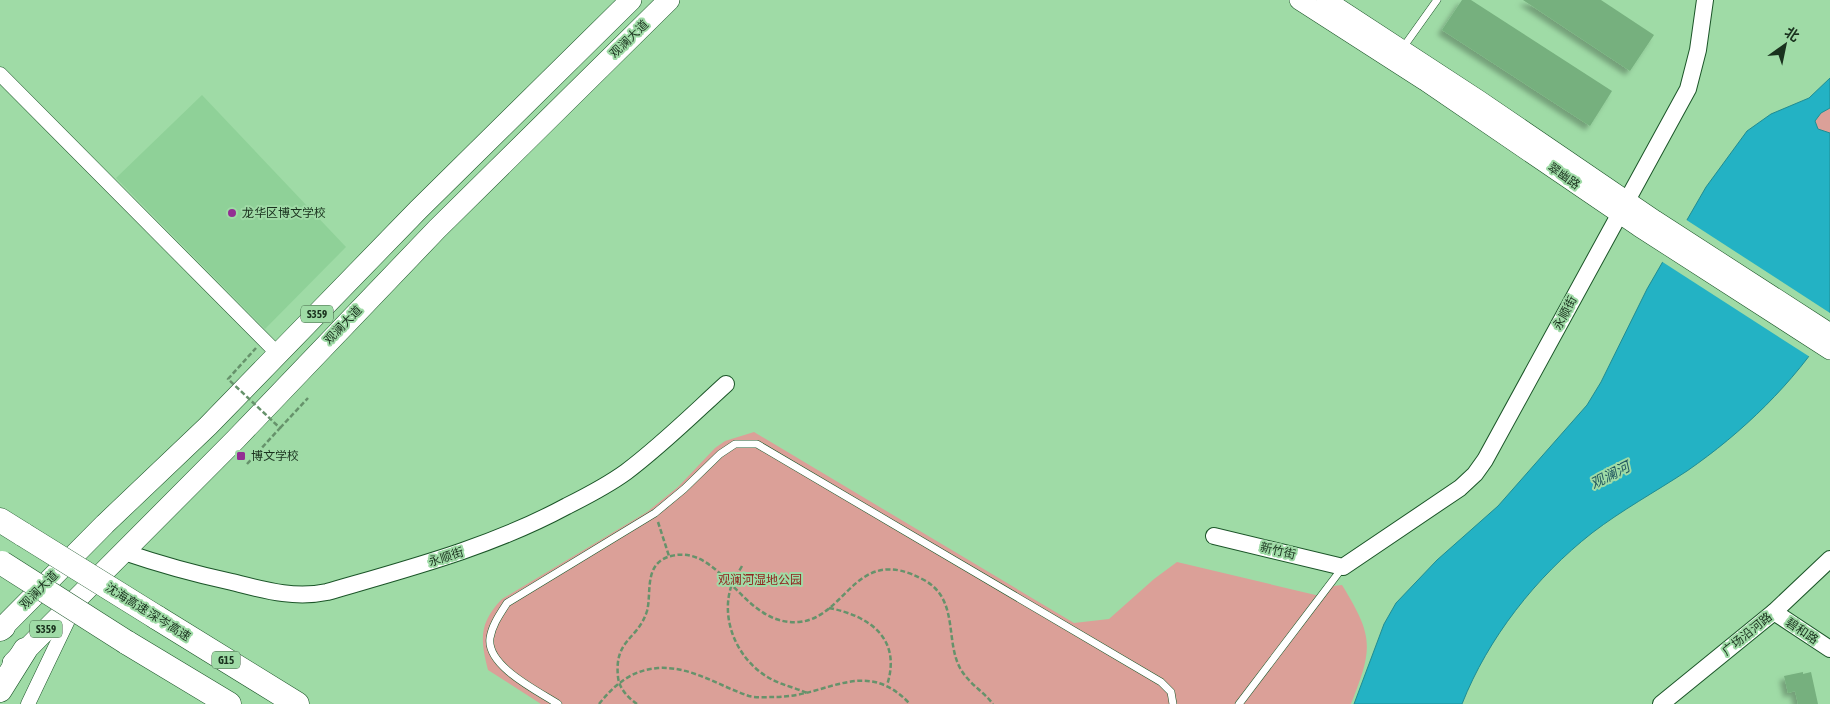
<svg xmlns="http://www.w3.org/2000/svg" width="1830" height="704" font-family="'Asap Condensed','Noto Sans SC',sans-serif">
	<defs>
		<filter id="shadow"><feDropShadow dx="-4.5" dy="4.5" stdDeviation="2.5" flood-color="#0004"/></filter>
	</defs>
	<rect width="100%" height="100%" fill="#9fdba6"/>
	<path fill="#8fd198" d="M202,95L346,247L265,329L116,178Z"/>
	<g fill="#dba098">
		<path d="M1830,108V133L1818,129L1815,121L1821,113Z"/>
		<path d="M754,432L1074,623L1109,619L1154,579L1177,562L1324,597L1333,586L1342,585C1374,637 1373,648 1351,704H541L488,670C480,639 479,623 502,599L647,512L678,487L715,448L725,441Z"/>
	</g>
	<path fill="#23b2c4" stroke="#208c92" d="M1830,78V108L1821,113L1815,121L1818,129L1830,133V326C1794,383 1742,433 1687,471C1655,492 1622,510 1592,533C1536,577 1488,638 1462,704H1354L1384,624L1396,603L1437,560L1498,506L1587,405L1601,382L1647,289L1706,187L1747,131L1771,114L1809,98Z"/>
	<path fill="#9fdba6" d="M1685,219L1830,313V331L1810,357L1661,261Z"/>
	<g fill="#76b07e" filter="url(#shadow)">
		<path d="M1462,0H1471L1612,91L1590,126L1442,30Z"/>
		<path d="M1523,0H1601L1654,35L1630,71Z"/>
		<path d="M1803,672V674L1811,672L1818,704H1798L1795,691L1788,693L1784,676Z"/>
	</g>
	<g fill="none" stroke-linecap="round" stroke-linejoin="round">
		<defs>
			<g id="service">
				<path d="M1402,49L1437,0"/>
				<path d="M558,704C538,691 486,666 490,638C492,625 500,614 507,603L655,513L684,489L720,454L735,444H757L1161,682L1171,692L1173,704"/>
				<path d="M1239,704L1343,567"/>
			</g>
			<g id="minor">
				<path d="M0,74L278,354"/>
				<path d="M28,704L72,612"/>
			</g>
			<g id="tertiary">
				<path d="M1214,536L1343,567L1460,488L1475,474L1485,460L1688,89L1698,50L1705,0"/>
				<path d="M124,552C159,564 195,574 232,582C264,590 294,599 327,592C410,568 491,547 567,506C587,496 608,485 626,472C662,445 693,414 726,384"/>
				<path d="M1774,612L1830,649"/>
				<path d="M1661,704L1774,612L1830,559"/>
			</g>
			<g id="secondary">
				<path d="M1299,0L1425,81L1639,227L1830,350"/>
				<path d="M1326,0L1479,100L1655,220L1830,333"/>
			</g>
			<g id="primary">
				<path d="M0,630L105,524L208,426L418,210L631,0"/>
				<path d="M13,663L236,439L437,229L669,0"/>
			</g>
			<g id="motorway">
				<path d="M0,520L24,535"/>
				<path d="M156,617L297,704"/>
				<path d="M0,629L3,627"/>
				<path d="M126,642L229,704"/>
				<path d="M0,690L25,650"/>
			</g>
		</defs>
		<use href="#service" stroke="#1b5528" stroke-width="8"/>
		<use href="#minor" stroke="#1b5528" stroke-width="15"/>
		<use href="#tertiary" stroke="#1b5528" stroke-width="18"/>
		<use href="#secondary" stroke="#1b5528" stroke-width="20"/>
		<use href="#primary" stroke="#1b5528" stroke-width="22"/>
		<use href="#motorway" stroke="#1b5528" stroke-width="25"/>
		<g stroke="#66926b" stroke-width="2.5" stroke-dasharray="5 2.5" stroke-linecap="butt">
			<path d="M280,428L308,398"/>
			<path d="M658,522L669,556"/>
			<path d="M742,566C738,573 733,580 731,587C720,622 739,662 771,679C782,685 796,688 807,693"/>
			<path d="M829,608C870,616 902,639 887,685"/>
			<path d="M599,704C615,684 632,670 658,668C691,666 719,686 749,696C756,698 767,697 775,697C828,697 865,656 910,704"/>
			<path d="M637,704C628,698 619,688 618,677C614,639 638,640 647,611C652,593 643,563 671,556C722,543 742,627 799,622C847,618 855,542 924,580C959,599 945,640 960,668C968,683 983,691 993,704"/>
		</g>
		<use href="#service" stroke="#fff" stroke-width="7"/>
		<use href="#minor" stroke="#fff" stroke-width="14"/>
		<use href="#tertiary" stroke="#fff" stroke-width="16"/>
		<use href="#secondary" stroke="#fff" stroke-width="19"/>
		<use href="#primary" stroke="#fff" stroke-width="21"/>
		<use href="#motorway" stroke="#fff" stroke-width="24"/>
		<defs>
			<g id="motorway-bridge">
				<path d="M24,535L156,617"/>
				<path d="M2,563L126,642"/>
			</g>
		</defs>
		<use href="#motorway-bridge" stroke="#1b5528" stroke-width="25" stroke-linecap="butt"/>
		<path stroke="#66926b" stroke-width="2.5" stroke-dasharray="5 2.5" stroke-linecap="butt" d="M247,464L280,428L228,379L256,348"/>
		<use href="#motorway-bridge" stroke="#fff" stroke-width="24"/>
	</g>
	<g fill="#932e93" stroke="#9fdba6" stroke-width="2">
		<circle cx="232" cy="213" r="5"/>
		<rect x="236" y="451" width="10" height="10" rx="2.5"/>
	</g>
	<g text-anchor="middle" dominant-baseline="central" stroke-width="4" stroke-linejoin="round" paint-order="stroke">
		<g fill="#9fdba6" stroke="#426547" stroke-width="1">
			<rect x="301" y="305.5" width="32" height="17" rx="4"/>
			<rect x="30" y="620.5" width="32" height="17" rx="4"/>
			<rect x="212" y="651.5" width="28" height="17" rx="4"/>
		</g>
		<g font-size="11" font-weight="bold" fill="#1a321e">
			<text x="317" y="314">S359</text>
			<text x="46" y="629">S359</text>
			<text x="226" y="660">G15</text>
		</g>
		<g font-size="12" fill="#1a321e" stroke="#9fdba6">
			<text transform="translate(629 39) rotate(-44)">观澜大道</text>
			<text transform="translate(1564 176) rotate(35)">翠幽路</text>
			<text transform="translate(1565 313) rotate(-62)">永顺街</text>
			<text transform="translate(343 325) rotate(-46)">观澜大道</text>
			<text transform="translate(1278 551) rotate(13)">新竹街</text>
			<text transform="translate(446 557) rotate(-18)">永顺街</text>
			<text transform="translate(39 590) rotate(-45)">观澜大道</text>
			<text transform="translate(148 612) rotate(32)">沈海高速 深岑高速</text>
			<text transform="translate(1802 631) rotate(34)">碧和路</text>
			<text transform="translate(1747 634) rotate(-39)">广场沿河路</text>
		</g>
		<g font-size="12" fill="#1a321e" stroke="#9fdba6" text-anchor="start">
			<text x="242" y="213">龙华区博文学校</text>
			<text x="251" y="456">博文学校</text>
		</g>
		<g font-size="12" fill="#912620" stroke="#9fdba6">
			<text x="760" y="580">观澜河湿地公园</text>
		</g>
		<g font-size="14" font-style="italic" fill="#235961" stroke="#9fdba6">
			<text transform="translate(1610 475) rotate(-27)">观澜河</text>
		</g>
	</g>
	<g transform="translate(1785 45) rotate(33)" stroke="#9fdba6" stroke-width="4" paint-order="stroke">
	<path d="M0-4L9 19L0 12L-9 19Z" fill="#1a321e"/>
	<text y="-8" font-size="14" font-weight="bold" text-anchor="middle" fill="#1a321e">北</text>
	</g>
</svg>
